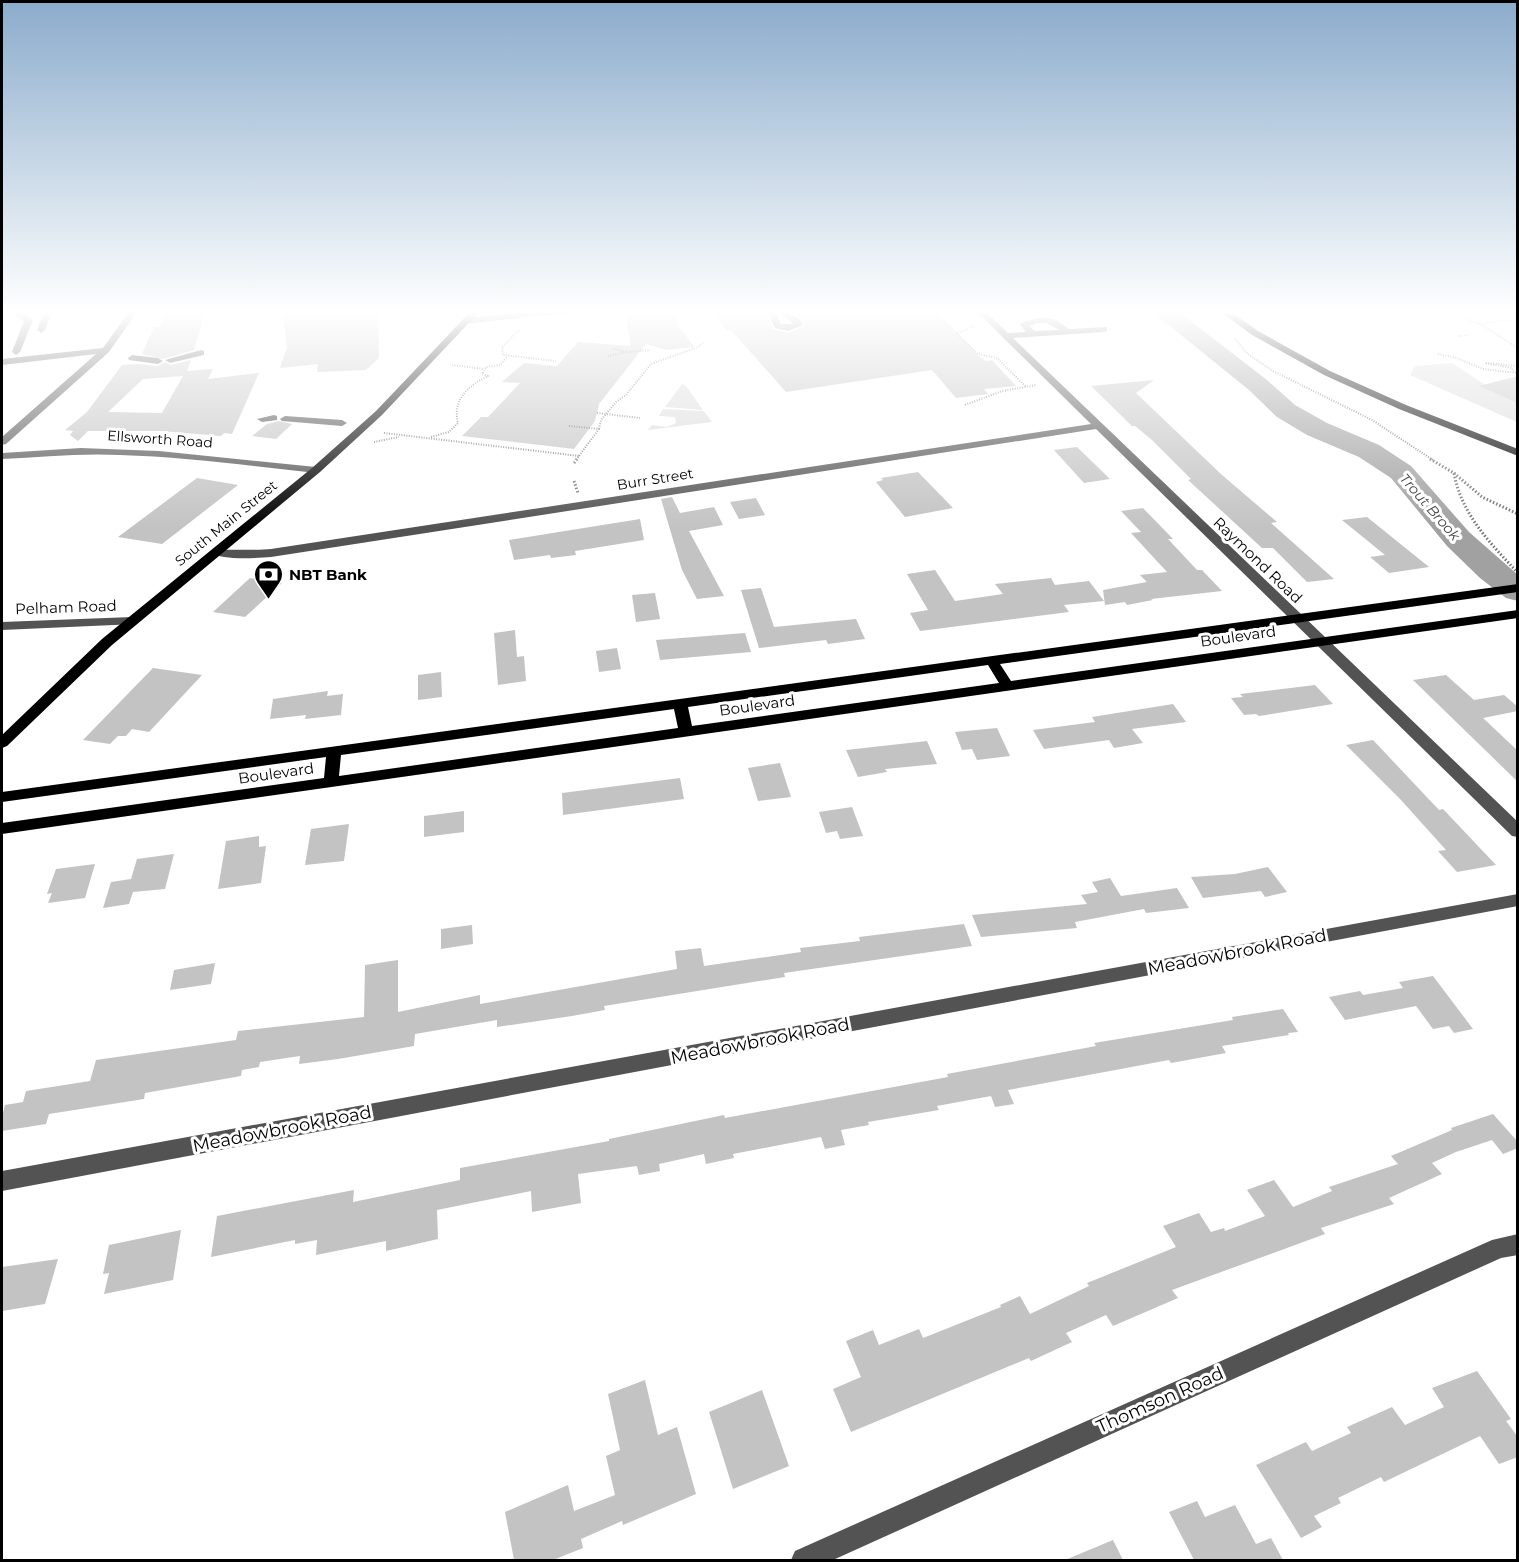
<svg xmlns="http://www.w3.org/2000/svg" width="1519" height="1562" font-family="Montserrat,sans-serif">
	<rect width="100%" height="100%" fill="#fff"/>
	<g fill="#dadada">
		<path d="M1452,363L1502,396L1517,391V422L1410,375L1415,366Z"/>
		<path d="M682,384L686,386L703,410L665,407Z"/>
		<path d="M663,409L704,411L712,422L648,430L652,425L667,427L676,423L675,417L659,416Z"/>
	</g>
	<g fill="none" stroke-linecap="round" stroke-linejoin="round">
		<path fill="#a1a1a1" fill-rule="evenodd" d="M1149,309H1175L1267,380L1295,405L1327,423L1379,445L1411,466L1469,532L1518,575V601L1506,598L1480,578L1447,546L1391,478L1359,457L1307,435L1277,417L1249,390Z"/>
	</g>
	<g fill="#c3c3c3" fill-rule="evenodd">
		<path d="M166,309H206L194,350L163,359L142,354L154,327H160Z"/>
		<path d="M282,309H378L379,358L366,370L317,372L318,364L280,368L287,347Z"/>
		<path d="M710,309H764L773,329L788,333L805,326L800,317L787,309H935L979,356L986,361L992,360L1016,386L984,389L988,394L956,398L932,370L786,392L731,330L727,331Z"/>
		<path d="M668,310L694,347L666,350L646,344L599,404L595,421L574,449L462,436L481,417H488L520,383L502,382L524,363L557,366L578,342L631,346L626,315Z"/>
		<path d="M191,360L187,371L213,369L208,379L259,373L232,434L224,433L221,436L161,431H88L78,441L70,435L73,431L65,430L87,412L122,365L138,364L158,366L165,362L171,365ZM183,376L162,413L108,412L143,379Z"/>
		<path d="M1518,376V403L1479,386Z"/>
		<path d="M1154,380L1136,393L1222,475L1277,522L1271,523L1334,579L1307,582L1273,548H1262L1188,480L1191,479L1152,440L1135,426H1132L1091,386Z"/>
		<path d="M279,421L292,424L276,439L252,436L267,424Z"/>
		<path d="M1077,447L1110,479L1084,483L1054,450Z"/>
		<path d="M918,472L953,508L905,517L876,482L883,480L881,478Z"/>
		<path d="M197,478L238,485L162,544L118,537Z"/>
		<path d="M672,497L680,513L714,507L723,525L689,531L724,596L697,599L682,570L661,499Z"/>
		<path d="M756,498L765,515L739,519L730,502Z"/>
		<path d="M1143,508L1173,539H1168L1197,570H1202L1222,591L1151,599L1153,600L1127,605L1125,602L1105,605L1103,590L1147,582L1140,575L1167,572L1131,533L1141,532L1121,511Z"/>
		<path d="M1367,517L1429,567L1389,573L1370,557L1385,555L1342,520Z"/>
		<path d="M640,519L644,540L575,551L576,555L551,558L550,555L514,560L509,540Z"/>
		<path d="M935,570L955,601L1003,594L995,584L1051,578L1055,585L1089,581L1104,601L1064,605L1069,612L920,631L910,613L928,610L907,574Z"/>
		<path d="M250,578L282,583L245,617L213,612Z"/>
		<path d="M761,588L774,627L856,619L865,639L828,644L826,640L759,648L741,590Z"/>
		<path d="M655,593L660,619L636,622L632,595Z"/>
		<path d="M515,630L517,657L524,656L526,681L498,685L494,633Z"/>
		<path d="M745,633L751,652L660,660L656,640Z"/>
		<path d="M617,648L621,669L599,672L596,651Z"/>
		<path d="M153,668L202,675L149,732L132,729L126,736H118L110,744L83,740Z"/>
		<path d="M441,672L442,697L418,700V675Z"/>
		<path d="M1446,675L1474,700L1504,695L1518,707V711L1483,718L1518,751V782L1413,680Z"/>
		<path d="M1315,685L1333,704L1259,716L1256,714L1244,715L1231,698L1243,697L1240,694Z"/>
		<path d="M328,691L327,696L343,694L341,715L305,719L306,715L270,719L273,699Z"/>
		<path d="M1173,704L1186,722L1132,729L1143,743L1114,748L1109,740L1044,749L1033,730L1095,722L1092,717Z"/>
		<path d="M997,728L1010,756L977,760L972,749L962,750L955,732Z"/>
		<path d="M1373,740L1439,810L1443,809L1496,865L1457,872L1438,851L1446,850L1401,800L1346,745Z"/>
		<path d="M927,741L937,764L885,769L887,772L858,777L846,750Z"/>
		<path d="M780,763L791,797L758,801L748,768Z"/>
		<path d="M680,778L684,799L563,815L562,793Z"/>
		<path d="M852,807L863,836L840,839L837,831L826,833L819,812Z"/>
		<path d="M464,811V832L424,837V816Z"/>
		<path d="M349,824L344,861L305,865L311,829Z"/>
		<path d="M259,836V847L266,846L261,883L218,889L226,841Z"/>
		<path d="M174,854L165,889L133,892L129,904L103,908L111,882L131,879L137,859Z"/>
		<path d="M95,864L85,898L48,903L52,893L47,894L56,869Z"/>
		<path d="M1268,867L1287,892L1265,897L1261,891L1203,898L1191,877L1235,874Z"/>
		<path d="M1110,878L1121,896L1177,888L1189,908L1146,913L1144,909L1075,922L1077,928L981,937L972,915L1087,904L1081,895L1098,892L1092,882Z"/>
		<path d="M964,924L972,946L784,973L785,977L604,1006L605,1010L572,1016L497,1027V1020L415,1034L414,1046L338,1059L299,1064L300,1056L260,1062L259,1067L242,1070L241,1076L145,1093L144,1099L49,1114L46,1124L2,1131V1117L5,1105L23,1102L26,1091L90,1081L96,1060L236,1040L238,1031L364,1017L365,965L398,960V1012L480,995V1004L677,969L675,951L701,948L704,966L801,952L800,948L860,941L859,937Z"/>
		<path d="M472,925L473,944L441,949V929Z"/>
		<path d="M215,963L211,984L170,990L174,970Z"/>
		<path d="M1433,976L1473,1029L1454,1033L1449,1026L1433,1029L1416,1006L1345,1020L1329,997L1360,991L1363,995L1403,988L1399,982Z"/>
		<path d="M1283,1009L1298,1032L1288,1033L1289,1035L1222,1046L1226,1053L1171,1063L1169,1060L1008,1090L1014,1104L995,1107L991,1096L937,1106L939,1110L868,1122L869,1125L841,1130L845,1145L825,1149L821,1137L733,1154L734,1158L706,1164L704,1154L659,1164L660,1171L639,1175L637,1166L578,1174L581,1203L532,1212L531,1191L437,1210L438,1239L386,1251V1241L316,1255L317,1240L295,1244V1240L211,1257L217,1216L354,1190L353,1202L460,1180V1168L609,1141V1139L724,1115L725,1118L948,1077L947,1074L1096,1046L1094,1043L1233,1020L1232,1017Z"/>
		<path d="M1493,1114L1518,1142V1148L1503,1154L1492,1140L1456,1152L1432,1163L1442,1174L1389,1198L1394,1204L1321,1228L1325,1234L1172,1290L1178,1298L1113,1326L1106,1315L1066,1333L1072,1342L1031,1361L1029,1358L851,1432L833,1389L861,1377L846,1341L873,1330L879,1345L919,1329L923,1338L1001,1307L1000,1305L1020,1296L1030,1314L1089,1286L1087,1283L1176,1247L1163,1226L1199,1213L1211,1232L1224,1228L1225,1231L1265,1216L1247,1190L1274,1180L1293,1207L1332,1191L1329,1187L1398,1164L1391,1156L1452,1130L1451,1128Z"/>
		<path d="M181,1230L173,1280L104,1294L109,1273L103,1274L109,1245Z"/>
		<path d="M58,1259L45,1304L2,1311V1267Z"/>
		<path d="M1477,1371L1511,1419L1506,1421L1518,1437V1457L1499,1464L1480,1436L1384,1482L1381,1477L1338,1498L1341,1503L1314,1516L1322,1527L1301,1538L1256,1465L1306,1442L1312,1451L1351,1433L1347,1427L1392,1407L1405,1425L1444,1407L1432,1388Z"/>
		<path d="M645,1380L658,1435L677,1427L696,1494L623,1525L622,1521L581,1539L583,1548L553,1560H514L505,1512L568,1485L574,1511L615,1495L606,1456L620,1450L608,1394Z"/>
		<path d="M762,1390L789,1466L733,1489L709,1412Z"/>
		<path d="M1197,1501L1205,1517L1235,1505L1256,1544L1271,1538L1283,1560H1194L1169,1512Z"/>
		<path d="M1113,1540L1123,1560H1065Z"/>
	</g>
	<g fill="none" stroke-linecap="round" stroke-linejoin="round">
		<g stroke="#757575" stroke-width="2" stroke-dasharray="1 1.5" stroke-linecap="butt">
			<path d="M1445,311L1480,324"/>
			<path d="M1518,319L1480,324L1518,348"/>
			<path d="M519,330L502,347L503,355L556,361"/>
			<path d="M957,334L978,354L997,358L1026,387"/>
			<path d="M953,335L975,326"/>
			<path d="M1459,336L1469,335"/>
			<path d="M1235,339L1248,354L1273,371L1372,420L1433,460"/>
			<path d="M613,349L628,352L650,350"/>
			<path d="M1438,354L1457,358L1483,369L1518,373"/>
			<path d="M608,356L627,352"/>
			<path d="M452,365L484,369"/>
			<path d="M1514,372L1511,368L1485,363L1518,366"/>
			<path d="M965,405L1002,391L1036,385"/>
			<path d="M597,413L640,418"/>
			<path d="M569,426L599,429L576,460"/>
			<path d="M599,429L601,420L616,402L626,395L651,364L698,347L704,342"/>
			<path d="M384,433L579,456"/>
			<path d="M431,437L449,432L458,423C452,400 468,386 488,376L482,374L486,367L500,365L507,357"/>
			<path d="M374,442L399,437"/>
		</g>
		<g stroke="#757575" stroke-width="3" stroke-dasharray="1.5 2" stroke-linecap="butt">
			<path d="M1430,459L1454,473C1461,514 1491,544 1518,573"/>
			<path d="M574,463L577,459"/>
			<path d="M1454,473L1482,497L1518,514"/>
			<path d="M574,481L578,493"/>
		</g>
		<g fill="#535353" fill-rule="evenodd">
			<path d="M16,309H24L23,313L33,320L20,352L16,355L12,352L24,321L15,316Z"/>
			<path d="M131,309H139L109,352L6,444L2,445V437L96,354L2,365V359L103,348Z"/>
			<path d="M568,309H603L465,324L461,321L465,318Z"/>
			<path d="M766,309H774L781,324H794L775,309C784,309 800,316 803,325L788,331L775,328Z"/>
			<path d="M974,309H983L1008,333L1026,332L1020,325L1021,323L1042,317L1056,320L1069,329L1107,327V331L1104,332L1013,338L1518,822V837L1512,836L1096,429L271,557C256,558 222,561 210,552C216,548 258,551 271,549L1091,424ZM1037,323H1046L1060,330L1035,331L1029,326Z"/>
			<path d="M44,312L51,314L45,330L41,333L37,330Z"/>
			<path d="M201,350L204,351V355L170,363L165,360Z"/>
			<path d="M132,355L158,358L163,361L158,364L129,360L128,358Z"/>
			<path d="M274,415L277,416V420L262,422L257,419Z"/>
			<path d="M285,416L342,420L347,423L342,426L282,421L280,419Z"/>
			<path d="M81,448L159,451L316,467L321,470L316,473C251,466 186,457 120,455C80,453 41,457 2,459V453Z"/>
			<path d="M132,617L136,618L138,621L136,624L2,630V622Z"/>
			<path d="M1518,894V906L2,1191V1171Z"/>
			<path d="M1518,1234V1255L1501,1258L833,1560H791L795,1551L1492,1240Z"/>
		</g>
		<g fill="#000" fill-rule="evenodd">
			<path d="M473,309H482L382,415L320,472L112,645L7,746L2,748V735L102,639L312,468L376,411Z"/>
			<path d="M1217,309H1227L1258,331L1330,371L1406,405L1518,449V456L1399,409L1324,375L1252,335Z"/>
			<path d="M1518,584V592L1000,664L1011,681L1518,610V618L2,834V823L324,778L326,757L2,802V792ZM988,665L999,683L692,726L688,707ZM674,709L678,728L339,776L341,755Z"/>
		</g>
	</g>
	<linearGradient id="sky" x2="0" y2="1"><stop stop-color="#8baccc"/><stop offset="0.59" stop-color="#fff"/><stop offset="1" stop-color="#fff" stop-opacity="0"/></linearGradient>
	<rect width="1519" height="528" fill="url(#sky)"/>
	<defs>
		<symbol id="bank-pin" viewBox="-11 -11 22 30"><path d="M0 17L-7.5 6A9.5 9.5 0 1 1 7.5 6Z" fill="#000" stroke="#fff"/><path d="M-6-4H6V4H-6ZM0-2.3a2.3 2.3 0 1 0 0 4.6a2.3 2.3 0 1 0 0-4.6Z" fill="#fff"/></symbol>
	</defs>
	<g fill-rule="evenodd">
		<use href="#bank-pin" x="252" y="558" width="33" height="45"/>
	</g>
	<g text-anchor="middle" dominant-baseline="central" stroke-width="6" stroke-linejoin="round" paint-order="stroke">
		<g font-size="14" fill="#000" stroke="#fff">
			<text transform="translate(160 439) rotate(4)">Ellsworth Road</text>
			<text transform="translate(655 479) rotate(-9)">Burr Street</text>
			<text transform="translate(226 523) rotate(-39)">South Main Street</text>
		</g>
		<g font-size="14" font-style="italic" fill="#424242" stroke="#fff">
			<text transform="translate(1430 507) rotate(49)">Trout Brook</text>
		</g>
		<g font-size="15" fill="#000" stroke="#fff">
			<text transform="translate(1258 560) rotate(44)">Raymond Road</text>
			<text transform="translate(66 607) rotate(-2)">Pelham Road</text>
			<text transform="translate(1238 636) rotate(-8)">Boulevard</text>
			<text transform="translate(757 705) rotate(-8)">Boulevard</text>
			<text transform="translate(276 773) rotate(-8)">Boulevard</text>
		</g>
		<g font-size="15" font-weight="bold" fill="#000" stroke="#fff" text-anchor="start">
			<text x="289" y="574">NBT Bank</text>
		</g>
		<g font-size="18" fill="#000" stroke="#fff">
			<text transform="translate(1237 952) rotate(-11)">Meadowbrook Road</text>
			<text transform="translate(760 1041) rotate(-11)">Meadowbrook Road</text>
			<text transform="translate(282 1129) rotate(-11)">Meadowbrook Road</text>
			<text transform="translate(1160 1400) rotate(-24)">Thomson Road</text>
		</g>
	</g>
	<rect width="1519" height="1562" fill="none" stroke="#000000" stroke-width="6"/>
</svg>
